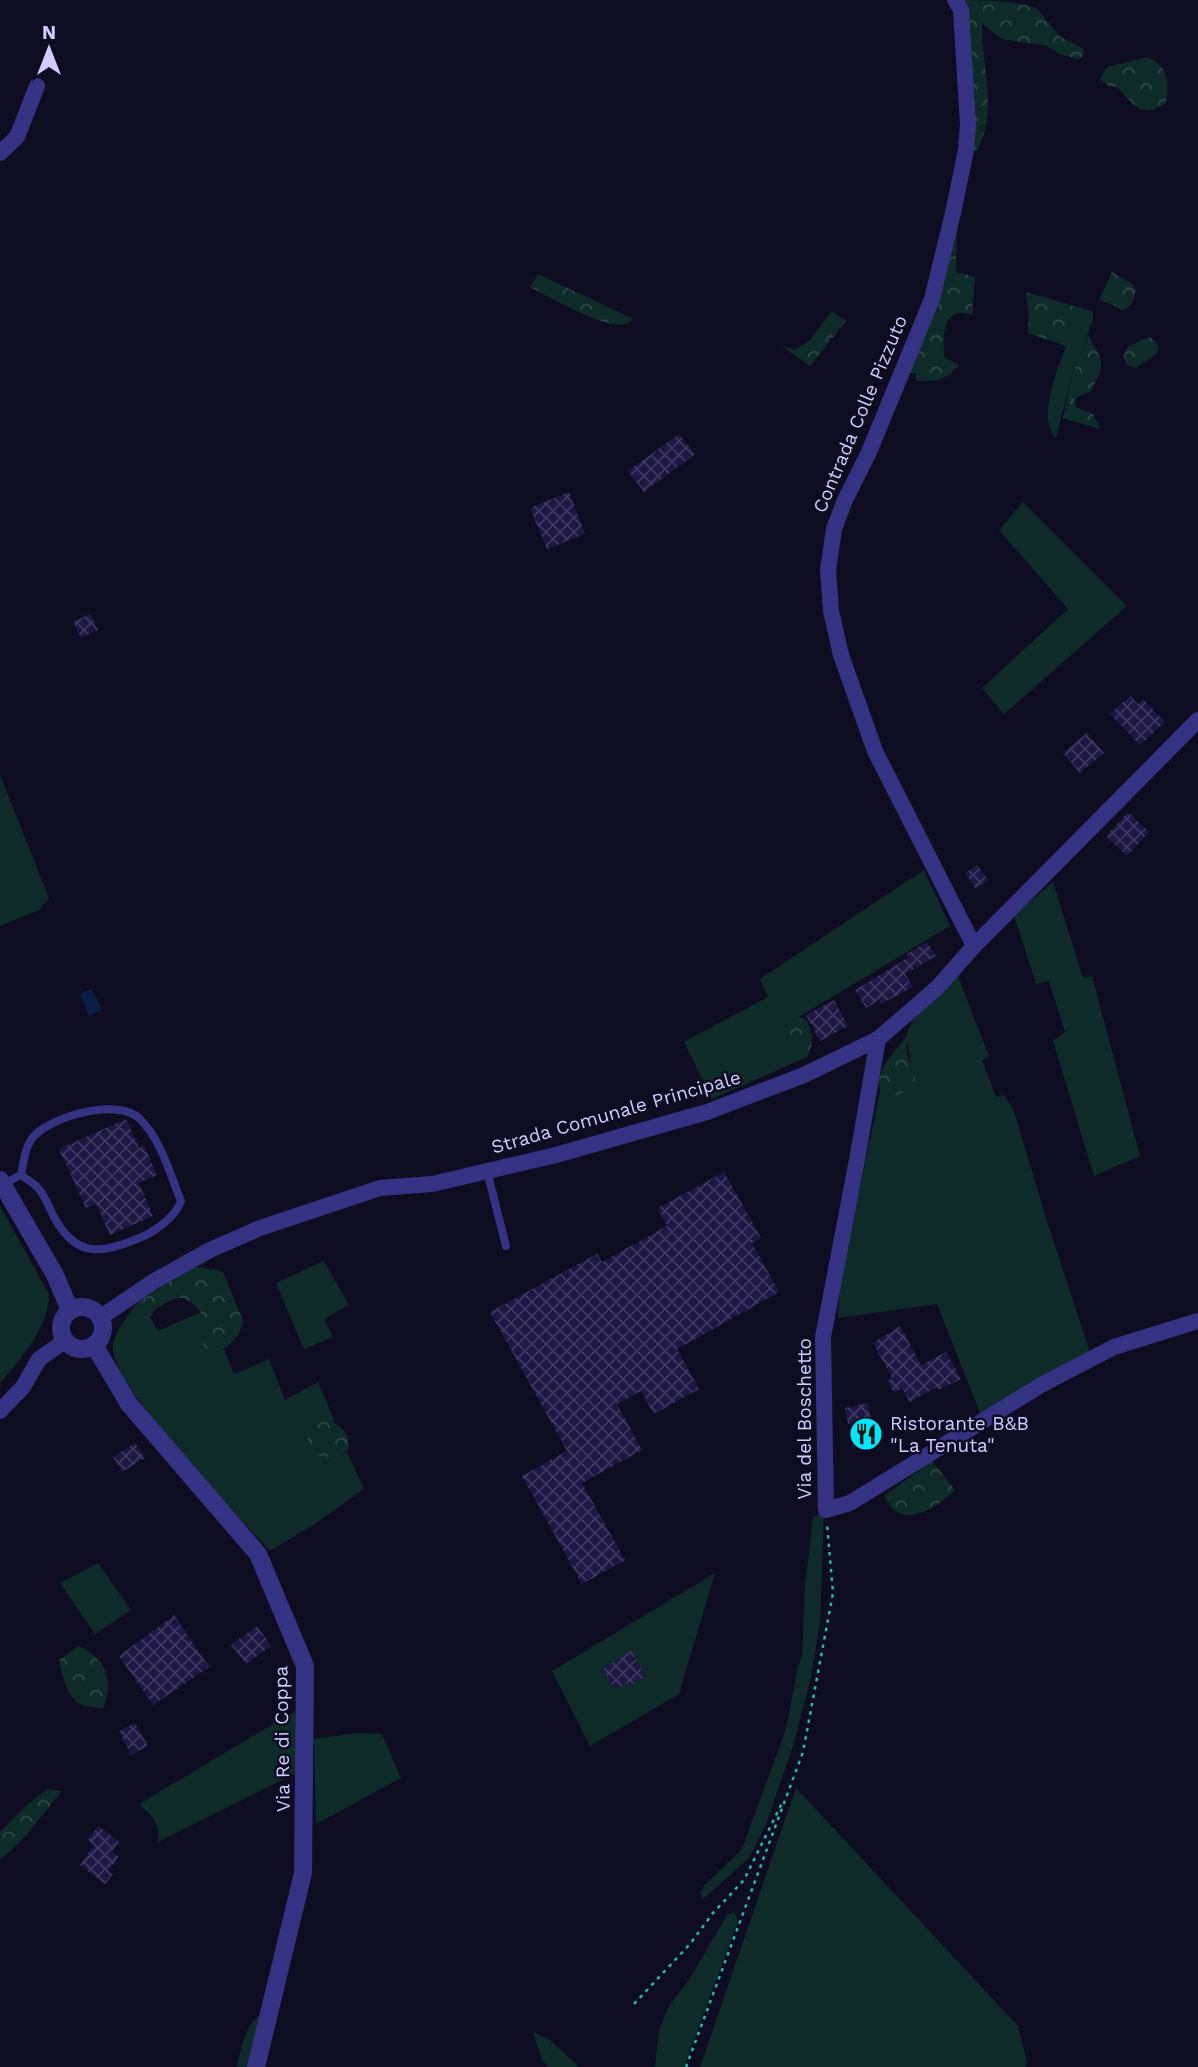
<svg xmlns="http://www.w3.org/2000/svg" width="1198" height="2067" font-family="'Work Sans',sans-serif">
	<defs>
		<pattern id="forest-crowns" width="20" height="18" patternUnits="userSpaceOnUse" patternTransform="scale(1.75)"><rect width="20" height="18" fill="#0e2b29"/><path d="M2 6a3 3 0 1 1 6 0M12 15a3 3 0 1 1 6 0" fill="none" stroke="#304949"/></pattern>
		<pattern id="building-cross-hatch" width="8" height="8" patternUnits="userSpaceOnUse" patternTransform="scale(1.75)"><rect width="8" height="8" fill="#1e1643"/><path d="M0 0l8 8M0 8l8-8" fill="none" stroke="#3e375f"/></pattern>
	</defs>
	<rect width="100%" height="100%" fill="#0e0c21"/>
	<g fill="#0e2b29">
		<path d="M1081,308L1093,312V319L1072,375L1056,438C1031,412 1072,339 1081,308Z"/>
		<path d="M1023,502L1127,606L1004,714L982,688L1068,609L999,530Z"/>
		<path d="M0,775L49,898L39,910L0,926Z"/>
		<path d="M924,870L950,926L794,1020L789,1025L805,1053L810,1050L807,1057L712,1099L684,1042L768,997L760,979Z"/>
		<path d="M1053,882L1083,978L1092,976L1140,1156L1094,1176L1053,1041L1065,1032L1049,981L1036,984L1014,915Z"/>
		<path d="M957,974L989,1056L982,1060L996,1097L1004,1095L1014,1111L1046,1218L1090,1352L980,1413L937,1304L838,1318L840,1285L880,1091L887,1097L915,1073C908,1060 910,1047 905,1038L912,1021Z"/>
		<path d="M0,1206L49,1294C49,1328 21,1358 0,1383Z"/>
		<path d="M324,1261L349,1305L324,1319L333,1337L304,1349L276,1283Z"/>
		<path d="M137,1303L155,1310L150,1317L158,1331L201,1312L207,1320L202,1340L218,1352L224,1349L234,1374L269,1359L285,1400L318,1382L335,1422C323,1419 317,1420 309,1430L340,1457L347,1452L364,1489L316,1523L270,1551C239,1517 108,1384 113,1345C115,1330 129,1315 137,1303Z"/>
		<path d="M824,1512L820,1622L811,1677L793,1746L766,1824L749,1858L703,1899L700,1893L704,1886L742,1849L786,1729L798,1666L802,1657L805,1586L813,1517Z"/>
		<path d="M98,1563L131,1610L95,1634L60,1583Z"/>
		<path d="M715,1573L679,1694L590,1746L552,1671Z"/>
		<path d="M295,1711L298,1772L158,1842C161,1824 151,1815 139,1804Z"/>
		<path d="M358,1733L382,1734L401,1778L316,1824L314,1739Z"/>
		<path d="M796,1788L1018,2026L1027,2062L1025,2067H700Z"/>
		<path d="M734,1912L738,1921L684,2067H655L659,2030L669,2006L689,1980L727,1915Z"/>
		<path d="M262,2014L249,2067H237C241,2048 245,2025 262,2014Z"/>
		<path d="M533,2032L549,2039L579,2067H548L542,2060Z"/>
	</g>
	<g fill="url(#forest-crowns)">
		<path d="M955,0C979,0 1015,0 1035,8C1045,15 1051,29 1061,37C1068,42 1077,44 1084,50L1083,56L1078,59L1059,54L1047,46L1002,39L982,24C981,65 999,112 977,150L971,151Z"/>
		<path d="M1148,57C1168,66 1170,83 1166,103C1140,120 1134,104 1117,87L1109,86L1100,79L1107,67Z"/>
		<path d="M957,220L956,272L975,277L972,315C942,305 943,335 944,357L959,365C947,380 936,382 917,381L915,373H908Z"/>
		<path d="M1112,272L1130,282L1136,290L1132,304L1123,311L1112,304L1099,300Z"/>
		<path d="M538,274L633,319C630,321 627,324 624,324C604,329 549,297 530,287Z"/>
		<path d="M1026,292L1081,308L1073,333L1066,346L1028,333L1029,317Z"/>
		<path d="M832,311L846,321L810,366L782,346L796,350L810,340Z"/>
		<path d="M1088,334C1100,361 1109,359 1091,391L1075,398L1076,407L1093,414L1100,429L1063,418L1072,375Z"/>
		<path d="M1149,337C1157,342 1160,345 1157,353L1136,368L1127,365L1123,357L1128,347Z"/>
		<path d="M798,1017L806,1019C818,1042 812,1068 787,1043C786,1032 787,1024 798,1017Z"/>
		<path d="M905,1038C908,1044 906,1047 907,1054C908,1060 912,1064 914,1070C920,1088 901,1096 887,1097L880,1091C875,1069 893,1055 905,1038Z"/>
		<path d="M193,1266L223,1272L243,1321C242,1334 229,1347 218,1352L205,1349L201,1340L207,1320C187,1295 182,1291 155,1310L137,1303Z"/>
		<path d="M326,1420C341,1424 349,1432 349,1448L340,1457L318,1456L309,1449C305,1433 309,1422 326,1420Z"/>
		<path d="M932,1461L955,1490C942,1503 913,1525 894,1510C890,1506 887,1500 884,1496Z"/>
		<path d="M79,1646C106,1659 115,1681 103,1709C97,1707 92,1707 86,1706C67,1703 63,1676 59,1660Z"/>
		<path d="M47,1789L62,1791L21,1841L0,1860V1832L26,1806Z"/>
	</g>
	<path fill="#082043" d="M92,989L102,1010L89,1016L80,994Z"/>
	<g fill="url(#building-cross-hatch)">
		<path d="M679,434L695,454L644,492L628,471Z"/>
		<path d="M569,492L585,534L547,549L530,508Z"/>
		<path d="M90,614L98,630L81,638L73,622Z"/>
		<path d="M1130,696L1138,704L1143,699L1165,722L1140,745L1110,714Z"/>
		<path d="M1087,733L1104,753L1080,773L1063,753Z"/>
		<path d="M1128,812L1149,832L1127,856L1106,836Z"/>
		<path d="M977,865L988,880L976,889L965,873Z"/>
		<path d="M927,942L936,956L905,974L913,987L881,1004L879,1000L866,1008L855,990L909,957L907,954Z"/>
		<path d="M834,1000L848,1026L820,1041L806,1015Z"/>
		<path d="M126,1119L139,1148L144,1146L157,1175L139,1183L153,1216L110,1235L96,1204L86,1208L59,1149Z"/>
		<path d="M724,1172L761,1238L752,1243L779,1292L677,1349L699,1389L654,1414L641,1391L617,1404L642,1450L582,1483L625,1560L582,1584L522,1476L567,1451L490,1312L597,1254L602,1262L667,1226L658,1208Z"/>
		<path d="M900,1326L921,1365L946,1352L961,1379L939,1390L937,1387L910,1402L902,1388L894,1393L888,1381L892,1378L873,1343Z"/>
		<path d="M868,1403L871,1420L848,1424L845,1408Z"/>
		<path d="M135,1443L145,1458L122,1472L113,1457Z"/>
		<path d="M174,1615L209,1667L153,1705L119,1656Z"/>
		<path d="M257,1626L271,1646L246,1664L231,1645Z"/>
		<path d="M631,1651L645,1677L629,1686L627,1683L615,1690L603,1669Z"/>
		<path d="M135,1723L148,1746L131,1755L119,1731Z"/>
		<path d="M98,1826L119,1842L112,1851L119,1857L109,1870L113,1874L105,1884L80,1865L94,1845L88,1840Z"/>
	</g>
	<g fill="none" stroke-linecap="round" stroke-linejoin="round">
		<g stroke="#26b9aa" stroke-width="2.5" stroke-dasharray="3.5 5" stroke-linecap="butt">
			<path d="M634,2004L690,1944L713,1913L744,1880L783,1801"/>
			<path d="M686,2067L803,1752L833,1593L827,1524"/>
		</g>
		<g stroke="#343383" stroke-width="8">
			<path d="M487,1171L506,1246"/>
			<path d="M3,1184L21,1175C24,1161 25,1145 35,1135C56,1115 118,1098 140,1119C161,1140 170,1174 181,1201C175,1218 153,1233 137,1239C99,1255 75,1256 54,1217C49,1208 45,1195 38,1188C34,1183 26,1179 21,1175"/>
		</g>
		<g stroke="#343383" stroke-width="16">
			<path d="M955,0L961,10L968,125L966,150L953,213L932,299L869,452L845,500L834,529L828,570L831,611L841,655L875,751L974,946"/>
			<path d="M0,153L17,137L37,86"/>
			<path d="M878,1039L857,1160L823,1337L826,1510L850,1503L1041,1385L1114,1347L1198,1321"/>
			<path d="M101,1317L156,1280L210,1250L260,1228L380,1188L432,1184L556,1155L707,1112L804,1075L878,1039L938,987L974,946L1198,720"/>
			<path d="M0,1411L23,1387L39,1359L65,1341"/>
		</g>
		<g stroke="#343383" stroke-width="18">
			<path d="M0,1180L55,1275L70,1310"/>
			<circle cx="82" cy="1328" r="21"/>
			<path d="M94,1345L129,1404L258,1554L305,1666L303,1873L256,2067"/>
		</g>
	</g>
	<defs>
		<symbol id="restaurant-disc" viewBox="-11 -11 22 22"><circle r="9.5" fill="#00e7f7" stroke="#0e0c21"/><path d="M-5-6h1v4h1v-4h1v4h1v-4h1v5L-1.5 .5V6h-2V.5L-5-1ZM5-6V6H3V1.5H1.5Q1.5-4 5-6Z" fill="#111"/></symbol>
	</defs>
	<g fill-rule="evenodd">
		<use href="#restaurant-disc" x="847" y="1415" width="38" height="38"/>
	</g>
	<g text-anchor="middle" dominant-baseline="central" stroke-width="5" stroke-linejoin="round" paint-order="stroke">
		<g font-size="19" fill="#d0ccff" stroke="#0e0c21">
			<text transform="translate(860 414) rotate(-67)">Contrada Colle Pizzuto</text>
			<text transform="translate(616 1112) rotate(-16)">Strada Comunale Principale</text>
			<text transform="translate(804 1419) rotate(-90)">Via del Boschetto</text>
			<text transform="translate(282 1739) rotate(-91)">Via Re di Coppa</text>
		</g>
		<g font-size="19" fill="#d0ccff" stroke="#0e0c21" text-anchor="start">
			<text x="890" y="1423">Ristorante B&amp;B<tspan x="890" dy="22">"La Tenuta"</tspan></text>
		</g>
	</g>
	<g transform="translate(49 49)" stroke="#0e0c21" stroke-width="5" paint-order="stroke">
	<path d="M0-5L12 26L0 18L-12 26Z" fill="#d0ccff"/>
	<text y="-10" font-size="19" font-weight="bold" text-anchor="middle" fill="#d0ccff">N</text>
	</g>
</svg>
